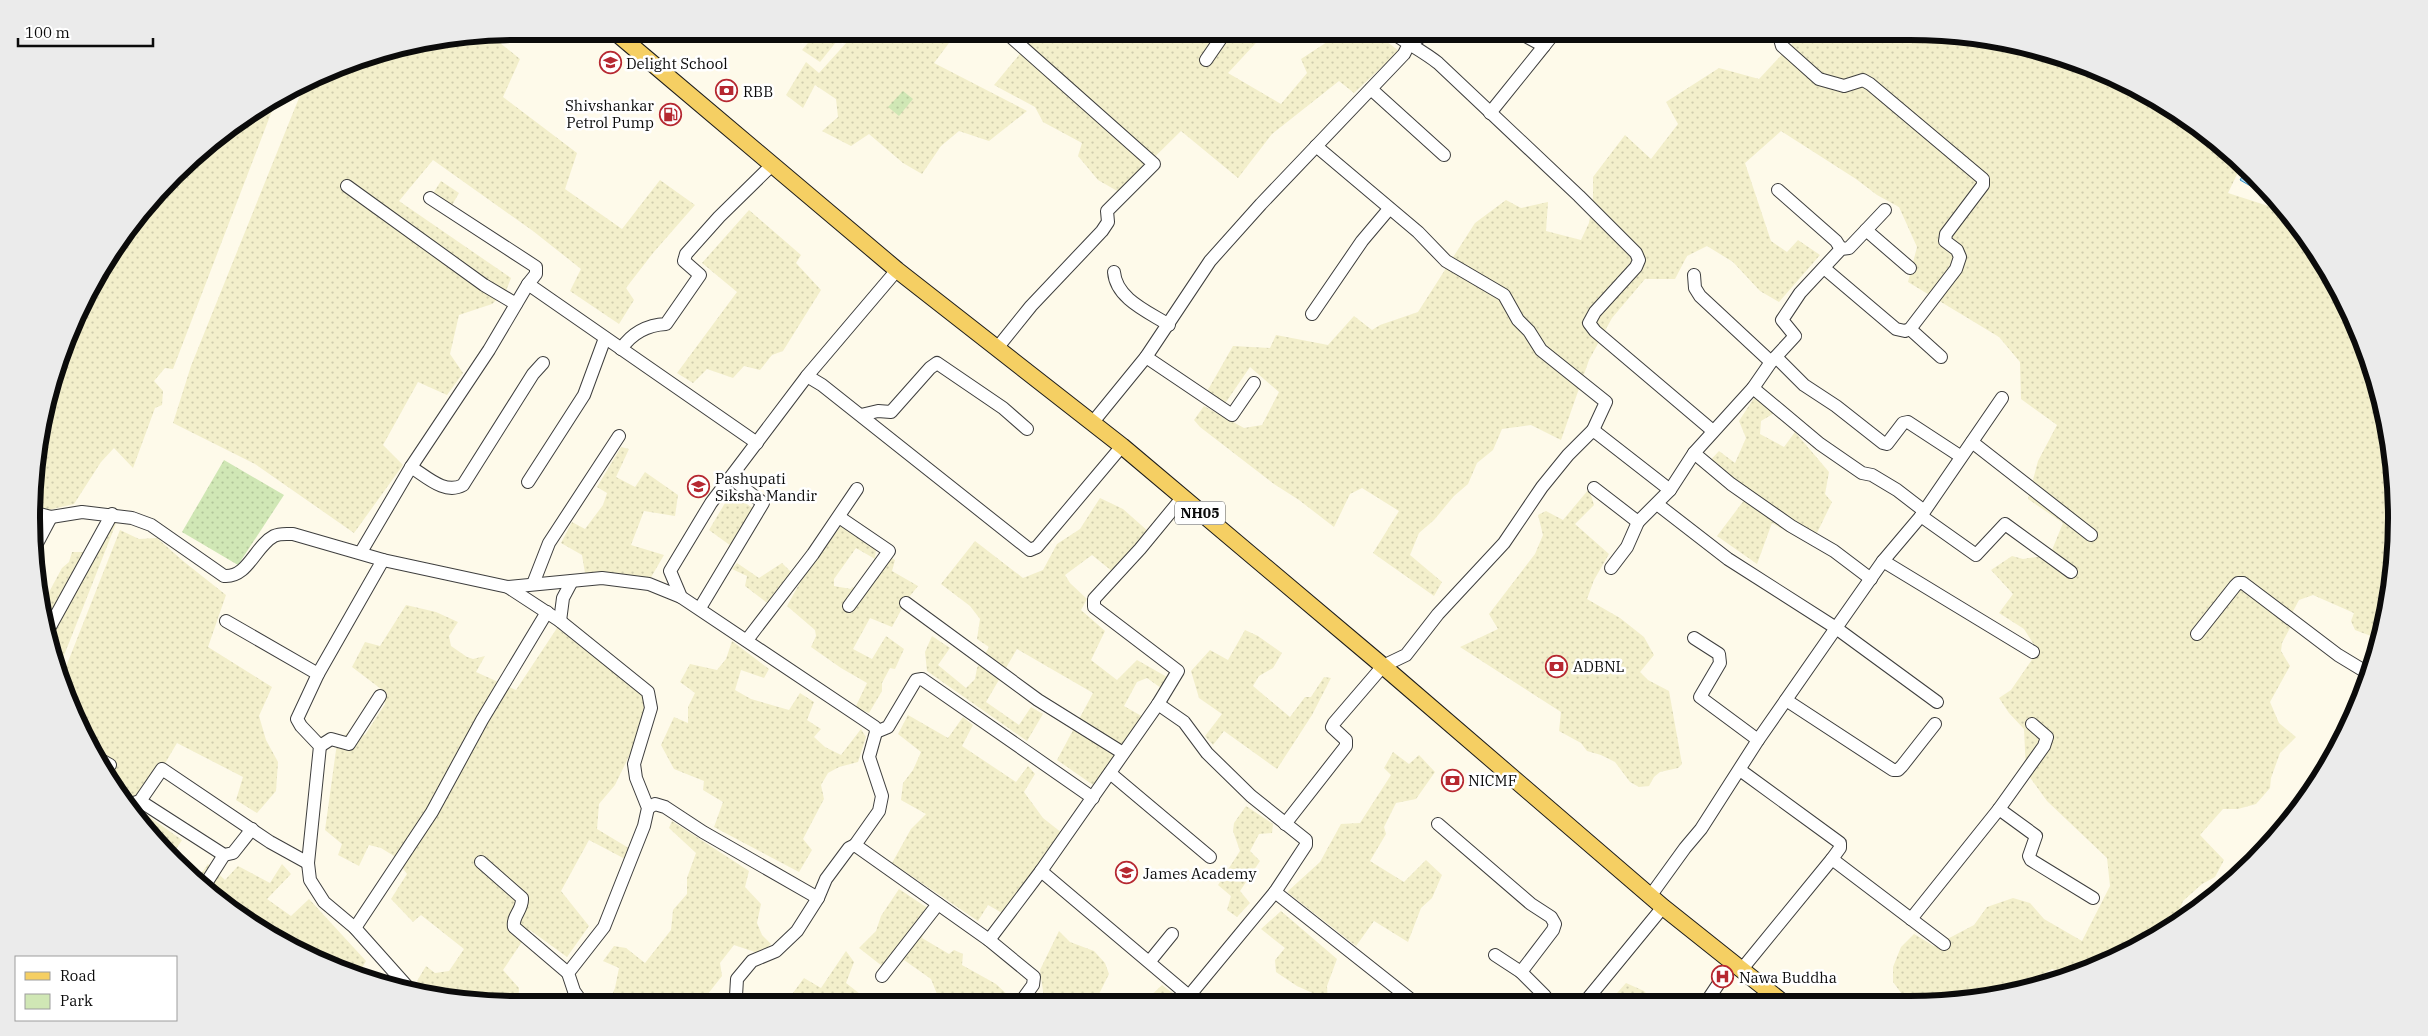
<svg xmlns="http://www.w3.org/2000/svg" width="2428" height="1036" font-family="'IBM Plex Serif',serif">
	<defs>
		<pattern id="farmland-dots" width="8" height="8" patternUnits="userSpaceOnUse" patternTransform="scale(1.25)"><rect width="8" height="8" fill="#f3efcb"/><path d="M2 2h.1M6 6h.1" fill="none" stroke="#cfccad" stroke-width="1.8" stroke-linecap="round"/></pattern>
		<pattern id="green-dots" width="8" height="8" patternUnits="userSpaceOnUse" patternTransform="scale(1.25)"><rect width="8" height="8" fill="#d0e7b5"/><path d="M2 2h.1M6 6h.1" fill="none" stroke="#b1c59a" stroke-width="1.8" stroke-linecap="round"/></pattern>
		<pattern id="water-ripples" width="26" height="14" patternUnits="userSpaceOnUse" patternTransform="scale(1.25)"><rect width="26" height="14" fill="#b0dcf4"/><path d="M2 4q2-2 4 0t4 0M15 11q2-2 4 0t4 0" fill="none" stroke="#96bbd0"/></pattern>
	</defs>
	<rect width="100%" height="100%" fill="#fefaea"/>
	<g fill="url(#farmland-dots)">
		<path d="M818,31H845L820,62L802,50Z"/>
		<path d="M857,31H958L934,63L1027,111L989,141L959,131L941,146L922,174L903,163L869,134L851,146L822,131L838,117L836,99L815,85L803,108L786,95L806,62L819,73Z"/>
		<path d="M1039,31H1134L1139,35L1143,31H1267L1228,73L1281,104L1307,73L1301,59L1344,31H1373L1399,51L1354,93L1339,81L1272,134L1238,178L1181,131L1119,192L1098,180L1078,156L1082,143L1043,122L1035,107L994,85Z"/>
		<path d="M1804,31H1910L2005,41L2067,57L2154,97L2231,152L2242,164L2228,193L2287,212L2296,222L2347,303L2380,392L2396,486L2393,582L2379,639L2355,630L2351,621L2354,613L2313,595L2299,600L2291,615L2290,628L2282,643L2281,651L2290,666L2270,702L2279,723L2296,737L2280,753L2271,778L2270,788L2256,804L2238,809H2223L2200,835L2224,860L2215,877L2202,884L2183,901L2174,922L2125,955L2066,973L2052,969L2030,982L1957,991L1947,996L1945,1001H1907L1893,982V967L1901,947L1914,934L1934,946L1974,925L1987,907L2013,898L2030,903L2044,919L2082,941L2110,886L2107,858L2047,801L2026,772L2024,729L2009,713L1999,698L2011,690L2038,651L2024,629L1999,613L2013,594L1991,570L2012,556L2023,559L2050,555L2063,523L2028,499L2038,461L2057,425L2021,399L2020,362L1999,337L1908,282L1917,247L1899,207L1877,195L1856,179L1781,131L1745,163L1771,241L1787,252L1798,240L1820,255L1779,302L1760,291L1733,262L1707,246L1687,256L1675,279H1645L1612,318L1589,360L1561,440L1531,425L1502,429L1493,450L1477,463L1468,484L1454,496L1434,520L1419,533L1410,555L1442,582L1434,596L1373,553L1399,511L1362,488L1350,494L1334,527L1299,500L1274,484L1200,427L1194,420L1204,406L1244,428L1262,425L1279,392L1250,367L1224,405L1205,395L1233,346L1270,348L1276,335L1328,345L1354,316L1372,330L1380,325L1418,312L1475,223L1506,200L1521,208L1548,202L1546,231L1581,240L1589,223L1593,198V177L1625,135L1651,159L1678,124L1666,102L1719,68L1759,79Z"/>
		<path d="M489,34L520,59L503,97L577,153L565,189L622,229L660,180L695,205L653,253L626,288L634,300L619,324L570,291L581,269L533,231L433,160L399,201L511,278L506,291L492,304L459,315L450,354L463,373L447,395L418,382L383,445L403,465L354,533L255,464L173,423L191,366L305,83L361,57L423,41Z"/>
		<path d="M278,95L173,369L165,368L154,381L163,391L162,405L155,408L133,468L114,448L101,462L74,504L48,510L32,508L41,423L57,361L96,275L152,197L197,152Z"/>
		<path d="M441,181L459,193L451,207L432,195Z"/>
		<path d="M749,210L801,255L796,263L821,290L783,351L772,355L760,370L744,366L733,378L707,369L693,383L677,373L737,292L702,263Z"/>
		<path d="M1756,395L1776,412L1761,421L1760,434L1784,447L1795,432L1829,472L1825,494L1832,502L1817,533L1809,544L1772,523L1757,564L1717,536L1748,495L1704,467L1719,451L1735,463L1746,438L1739,421Z"/>
		<path d="M621,447L629,449L616,477L635,487L645,472L678,495L675,516L644,511L631,545L664,555L650,579L585,573L582,555L561,543L572,522L585,529L603,505L607,493L597,487Z"/>
		<path d="M1589,489L1594,505L1575,524L1609,554L1594,580L1587,599L1620,618L1644,637L1654,655L1640,672L1648,680L1669,691L1682,764L1678,768L1660,772L1654,777L1649,786L1639,787L1630,782L1615,762L1601,755L1587,751L1581,743L1559,731L1561,712L1460,647L1498,629L1489,614L1535,554L1543,535L1538,515L1546,511L1563,520Z"/>
		<path d="M731,493L754,509L731,546L709,530Z"/>
		<path d="M1100,498L1123,509L1149,532L1113,572L1092,555L1065,575L1070,583L1087,599L1081,610L1105,631L1091,660L1117,680L1137,660L1167,677L1161,688L1147,678L1137,682L1124,706L1145,718L1096,787L1057,760L1093,693L1017,649L986,702L1019,725L1031,707L1043,714L1027,741L927,671L925,652L932,636L950,648L938,665L966,688L975,679L977,668L989,647L977,639L980,619L970,606L941,584L975,541L1023,578L1043,570L1057,544L1080,529Z"/>
		<path d="M117,521L82,610L57,673L41,607L62,568L69,562L72,552H84L100,531Z"/>
		<path d="M841,526L876,548L875,559L856,548L834,579V586L851,589L852,587L867,592L890,557L895,560L892,571L918,586L906,601L892,627L870,618L853,649L872,659L886,636L904,649L895,669L890,668L882,683V691L869,713L855,708L867,683L841,668L811,647L816,636L815,630L787,606L807,570Z"/>
		<path d="M120,530L139,539L157,538L183,561L226,595L208,647L272,687L259,716L266,740L278,762L276,791L257,813L236,800L243,777L177,743L138,809L182,840L171,857L132,815L96,761L60,682Z"/>
		<path d="M737,563L759,578L782,563L792,573L771,606L745,586L747,576L732,569Z"/>
		<path d="M406,605L436,612L458,622L449,636L451,646L467,657L473,659L485,656L476,672L516,690L557,628L646,696L648,717L615,785L599,804L597,829L632,850L627,860L589,840L561,891L589,926L567,957L530,930L503,970L519,988L518,1005L488,1002L483,997L480,1001L430,996L417,981L426,966L435,973L449,971L464,949L421,915L413,922L391,899L407,874L394,856L381,848L369,845L359,866L338,855L342,844L325,830L337,743L349,731L365,735L385,704L381,689L352,667L365,642L380,646Z"/>
		<path d="M1245,630L1258,636L1282,653L1273,668L1259,676L1253,686L1290,717L1305,697H1311L1324,677L1331,678L1312,715L1277,769L1224,731L1213,745L1205,736L1222,714L1199,698L1191,671L1210,650L1228,660Z"/>
		<path d="M732,641L769,669L764,678L741,670L735,690L751,699L789,710L800,693L814,702L807,720L821,729L814,737L825,747L841,755L861,729L866,737L858,762L839,767L828,773L821,785L824,799L803,839L812,850L799,872L714,827L723,802L703,790L704,781L674,769L661,745L674,717L688,723V707L695,693L680,682L690,664L717,670L726,659Z"/>
		<path d="M908,715L948,738L963,717L973,725L962,746L1016,782L1028,766L1035,774L1024,792L1043,818L1062,833L1004,914L988,905L978,921L892,863L911,829L926,814L901,800L903,783L913,770L921,752L898,734Z"/>
		<path d="M1393,752L1409,764L1419,755L1435,772L1416,799L1396,803L1384,827L1386,834L1370,861L1404,882L1426,860L1442,875L1432,898L1421,908L1408,942L1374,921L1356,946L1287,892L1320,862L1341,824L1360,823L1391,775L1384,768Z"/>
		<path d="M1246,806L1273,824L1272,833L1259,834L1250,851L1260,861L1240,891L1250,903L1237,917L1227,910L1231,896L1218,885L1240,851L1233,831L1234,823Z"/>
		<path d="M672,821L749,871L745,887L761,904L757,923L762,935L771,944L761,954L734,945L720,963L722,976L700,1004H608L615,988L619,968L603,961L614,946L626,948L645,963L671,930L673,910L687,894V878L696,853L669,828Z"/>
		<path d="M208,864L225,880L238,866L270,883L282,864L291,874L267,899L291,916L309,899L366,961L357,977L275,940L197,884L195,882Z"/>
		<path d="M899,889L932,911L922,938L949,954L954,950L963,954L962,965L996,984L1012,999L1010,1003H994L986,998L979,1003L931,1004L937,994L931,979L904,960L891,973L859,948L876,931L881,916Z"/>
		<path d="M1281,911L1337,959L1327,986L1328,1002H1320L1317,995L1297,986L1276,972L1275,960L1285,948L1261,929Z"/>
		<path d="M1059,931L1070,942L1094,951L1105,963L1109,974L1099,994L1103,1003H1051L1044,998L1040,970Z"/>
		<path d="M846,951L854,962L846,983L873,1004H796L790,997L804,978L821,988Z"/>
		<path d="M1626,983L1644,991L1653,1001L1609,1002Z"/>
		<path d="M1162,985L1185,1003H1143Z"/>
	</g>
	<g fill="url(#green-dots)">
		<path d="M903,91L913,99L899,116L888,107Z"/>
		<path d="M224,460L284,495L238,565L182,532Z"/>
	</g>
	<path fill="url(#water-ripples)" stroke="#3992c9" d="M2247,169L2277,201L2240,180Z"/>
	<g fill="none" stroke-linecap="round" stroke-linejoin="round">
		<defs>
			<g id="minor">
				<path d="M1390,31C1406,43 1423,51 1438,63L1579,196L1636,253L1639,260L1636,267L1595,312L1589,323L1595,331L1713,431"/>
				<path d="M1516,31L1544,46L1556,31"/>
				<path d="M1788,31L1780,39L1782,46L1819,79L1844,86L1863,80L1870,84L1983,179V185L1946,234L1945,241L1957,250L1960,257L1956,269L1910,329L1905,331L1896,329L1824,268"/>
				<path d="M1167,32L1168,31"/>
				<path d="M1206,60L1226,31"/>
				<path d="M1371,89L1444,155"/>
				<path d="M1490,113L1544,46"/>
				<path d="M1316,146L1418,232L1446,261L1504,295L1518,320L1529,331L1541,350L1606,402L1593,430"/>
				<path d="M347,186L484,285L516,304"/>
				<path d="M1778,190L1836,241L1841,249"/>
				<path d="M430,198L536,267V274L528,284"/>
				<path d="M1866,230L1910,268"/>
				<path d="M1114,272C1116,299 1149,312 1169,325"/>
				<path d="M1694,275L1695,288L1700,296L1771,362"/>
				<path d="M1312,314L1362,241L1389,209"/>
				<path d="M1910,329L1941,357"/>
				<path d="M998,347L1031,306L1102,231L1108,222L1107,211L1154,164L1011,37L1016,31"/>
				<path d="M621,349C632,333 646,325 666,324L700,275L684,261L686,254L719,217L773,164"/>
				<path d="M1146,357L1232,415L1254,383"/>
				<path d="M1776,357L1804,385L1836,406L1883,443L1887,444L1903,423L1908,422L1960,456"/>
				<path d="M807,376L822,385L1030,550L1037,547L1122,446"/>
				<path d="M1753,388L1820,444L1862,473L1872,475L1897,490L1923,510"/>
				<path d="M861,415L878,411L891,412L930,368L937,363L1003,408L1027,429"/>
				<path d="M1093,422L1146,357L1210,261L1261,204L1404,54L1409,44L1430,31"/>
				<path d="M1972,442L2091,535"/>
				<path d="M1694,453L1731,484L1791,526L1834,551L1871,579"/>
				<path d="M411,467C427,477 445,495 463,485L533,374L543,363"/>
				<path d="M528,482L584,395L605,338"/>
				<path d="M1594,488L1638,522L1670,490L1694,453L1753,388L1771,362L1795,336L1782,320L1800,293L1841,249L1849,248L1885,210"/>
				<path d="M1657,504L1728,559L1836,628L1937,702"/>
				<path d="M32,512L51,517L82,512L132,518L151,525L224,576C248,578 255,546 274,536C280,533 287,534 293,534L383,560L318,674L297,719L301,726L320,746L308,863L310,880L324,902L355,928L413,993"/>
				<path d="M1921,516L1976,555L2005,524L2071,572"/>
				<path d="M839,517L889,551L849,606"/>
				<path d="M33,551L51,517"/>
				<path d="M361,552L411,467L489,350L528,284L757,443"/>
				<path d="M383,560L508,587L602,578L649,584L681,597"/>
				<path d="M1883,561L2033,652"/>
				<path d="M1611,568L1627,547L1638,522"/>
				<path d="M533,584L549,543L619,436"/>
				<path d="M508,587L560,621L648,692L651,708L634,764L636,778L648,808L644,826L604,927L568,973L574,991L584,1005"/>
				<path d="M906,603L1038,700L1123,753"/>
				<path d="M700,608L763,503L731,478"/>
				<path d="M226,621L318,674"/>
				<path d="M560,621L563,598L572,581"/>
				<path d="M47,632L112,514"/>
				<path d="M2197,634L2235,586L2238,583H2243L2338,655L2371,675"/>
				<path d="M1694,638L1719,654L1720,663L1700,697L1758,740"/>
				<path d="M747,640L813,554L857,489"/>
				<path d="M1786,700L1893,770H1898L1902,766L1935,724"/>
				<path d="M1158,704L1184,722L1207,753L1251,796L1306,840V845L1275,892"/>
				<path d="M876,732L888,727L916,680L922,679L1093,798"/>
				<path d="M320,746L331,739L349,744L380,696"/>
				<path d="M94,756L110,765"/>
				<path d="M1740,770L1840,843V848L1832,859"/>
				<path d="M1110,773L1210,857"/>
				<path d="M140,801L224,855L233,853L252,829"/>
				<path d="M648,808L655,804L665,807L703,832L818,898"/>
				<path d="M1999,809L2036,836L2029,856L2031,860L2093,898"/>
				<path d="M129,810L134,803L140,801L162,769L270,842L308,863"/>
				<path d="M1285,824L1346,746V740L1332,727L1334,723L1383,666L1406,655L1438,614L1504,543L1542,487L1568,455L1593,430L1670,490"/>
				<path d="M1438,824L1531,904L1551,917L1555,924L1553,930L1521,972"/>
				<path d="M855,845L879,811L882,796L869,757L876,732L875,727L681,597L670,571L711,503L807,376L897,270"/>
				<path d="M481,862L522,898C523,910 512,916 514,927L568,973"/>
				<path d="M1041,871L1158,704L1178,671L1094,607V599L1140,549L1182,498"/>
				<path d="M203,888L224,855"/>
				<path d="M1651,895L1685,848L1701,829L1758,740L1836,628L1883,561L1921,516L2002,398"/>
				<path d="M1911,919L1999,809L2044,746L2047,737L2032,724"/>
				<path d="M355,928L432,812L482,720L547,612"/>
				<path d="M989,940L1041,871L1189,996L1275,892L1414,1002"/>
				<path d="M1495,955L1521,972L1545,996L1544,1002"/>
				<path d="M1150,961L1172,934"/>
				<path d="M1742,969L1832,859L1944,944"/>
				<path d="M882,976L938,904"/>
				<path d="M1707,1001L1733,962"/>
				<path d="M1585,1002L1663,907"/>
				<path d="M743,1004L736,996L737,979L752,961L776,951L797,931L818,898L826,879L849,848L855,845L989,940L1034,977L1033,985L1020,1003"/>
			</g>
			<path id="major" d="M614,31L897,270L1122,446L1383,666L1663,907L1781,1001"/>
		</defs>
		<use href="#minor" stroke="#3e3e3e" stroke-width="14"/>
		<use href="#major" stroke="#1c1c1c" stroke-width="18"/>
		<use href="#minor" stroke="#fff" stroke-width="12"/>
		<use href="#major" stroke="#f5cf63" stroke-width="16"/>
	</g>
	<defs>
		<symbol id="school-ring" viewBox="-11 -11 22 22"><circle r="9.5" fill="#fff" stroke="#b62831" stroke-width="1.5"/><path d="M0-5L7-2L0 1L-7-2ZM-4 1L0 2.5L4 1V4Q0 6-4 4Z" fill="#b62831"/></symbol>
		<symbol id="bank-ring" viewBox="-11 -11 22 22"><circle r="9.5" fill="#fff" stroke="#b62831" stroke-width="1.5"/><path d="M-6-4H6V4H-6ZM0-2.3a2.3 2.3 0 1 0 0 4.6a2.3 2.3 0 1 0 0-4.6Z" fill="#b62831"/></symbol>
		<symbol id="fuel-ring" viewBox="-11 -11 22 22"><circle r="9.5" fill="#fff" stroke="#b62831" stroke-width="1.5"/><path d="M-5.5-6h7V0h2V4h1.3V-2.5L3-4.5l.8-.8L6-3V5H2.5V1h-1V6h-7ZM-4.2-4.7v3.2H.2V-4.7Z" fill="#b62831"/></symbol>
		<symbol id="hospital-ring" viewBox="-11 -11 22 22"><circle r="9.5" fill="#fff" stroke="#b62831" stroke-width="1.5"/><path d="M-5-5h3v3.5h4V-5h3V5h-3V1.5h-4V5h-3Z" fill="#b62831"/></symbol>
	</defs>
	<g fill-rule="evenodd">
		<use href="#school-ring" x="598" y="50" width="25" height="25"/>
		<use href="#bank-ring" x="714" y="78" width="25" height="25"/>
		<use href="#fuel-ring" x="658" y="102" width="25" height="25"/>
		<use href="#school-ring" x="686" y="474" width="25" height="25"/>
		<use href="#bank-ring" x="1544" y="654" width="25" height="25"/>
		<use href="#bank-ring" x="1440" y="768" width="25" height="25"/>
		<use href="#school-ring" x="1114" y="860" width="25" height="25"/>
		<use href="#hospital-ring" x="1710" y="964" width="25" height="25"/>
	</g>
	<g text-anchor="middle" dominant-baseline="central" stroke-width="5" stroke-linejoin="round" paint-order="stroke">
		<rect fill="#fff" stroke="#545454" stroke-width="1" x="1175" y="501.5" width="50" height="23" rx="4"/>
		<g font-size="14" font-weight="bold" fill="#0b0b0b">
			<text x="1200" y="513">NH05</text>
		</g>
		<g font-size="15" fill="#0b0b0b" stroke="#fff" text-anchor="start">
			<text x="626" y="63">Delight School</text>
			<text x="743" y="91">RBB</text>
			<text x="654" y="105" text-anchor="end">Shivshankar<tspan x="654" dy="17">Petrol Pump</tspan></text>
			<text x="715" y="478">Pashupati<tspan x="715" dy="17">Siksha Mandir</tspan></text>
			<text x="1573" y="666">ADBNL</text>
			<text x="1468" y="780">NICMF</text>
			<text x="1143" y="873">James Academy</text>
			<text x="1739" y="977">Nawa Buddha</text>
		</g>
	</g>
	<path d="M0 0H2428V1036H0ZM518 40H1910A478 478 0 0 1 2388 518V518A478 478 0 0 1 1910 996H518A478 478 0 0 1 40 518V518A478 478 0 0 1 518 40Z" fill="#ebebeb" fill-rule="evenodd"/>
	<path fill="none" stroke="#0b0b0b" stroke-width="6" d="M518 40H1910A478 478 0 0 1 2388 518V518A478 478 0 0 1 1910 996H518A478 478 0 0 1 40 518V518A478 478 0 0 1 518 40Z"/>
	<rect x="15" y="956" width="162" height="65" fill="#ffffff" stroke="#9d9d9d"/>
	<rect x="25" y="972" width="25" height="8" fill="#f5cf63" stroke="#9d9d9d"/>
	<text x="60" y="981" font-size="15" fill="#0b0b0b">Road</text>
	<rect x="25" y="994" width="25" height="15" fill="#d0e7b5" stroke="#9d9d9d"/>
	<text x="60" y="1006" font-size="15" fill="#0b0b0b">Park</text>
	<path d="M18 38v8h135v-8" fill="none" stroke="#0b0b0b" stroke-width="2.5"/>
	<text x="25" y="38" font-size="15" fill="#0b0b0b" stroke="#ffffff" stroke-width="4" paint-order="stroke">100 m</text>
</svg>
